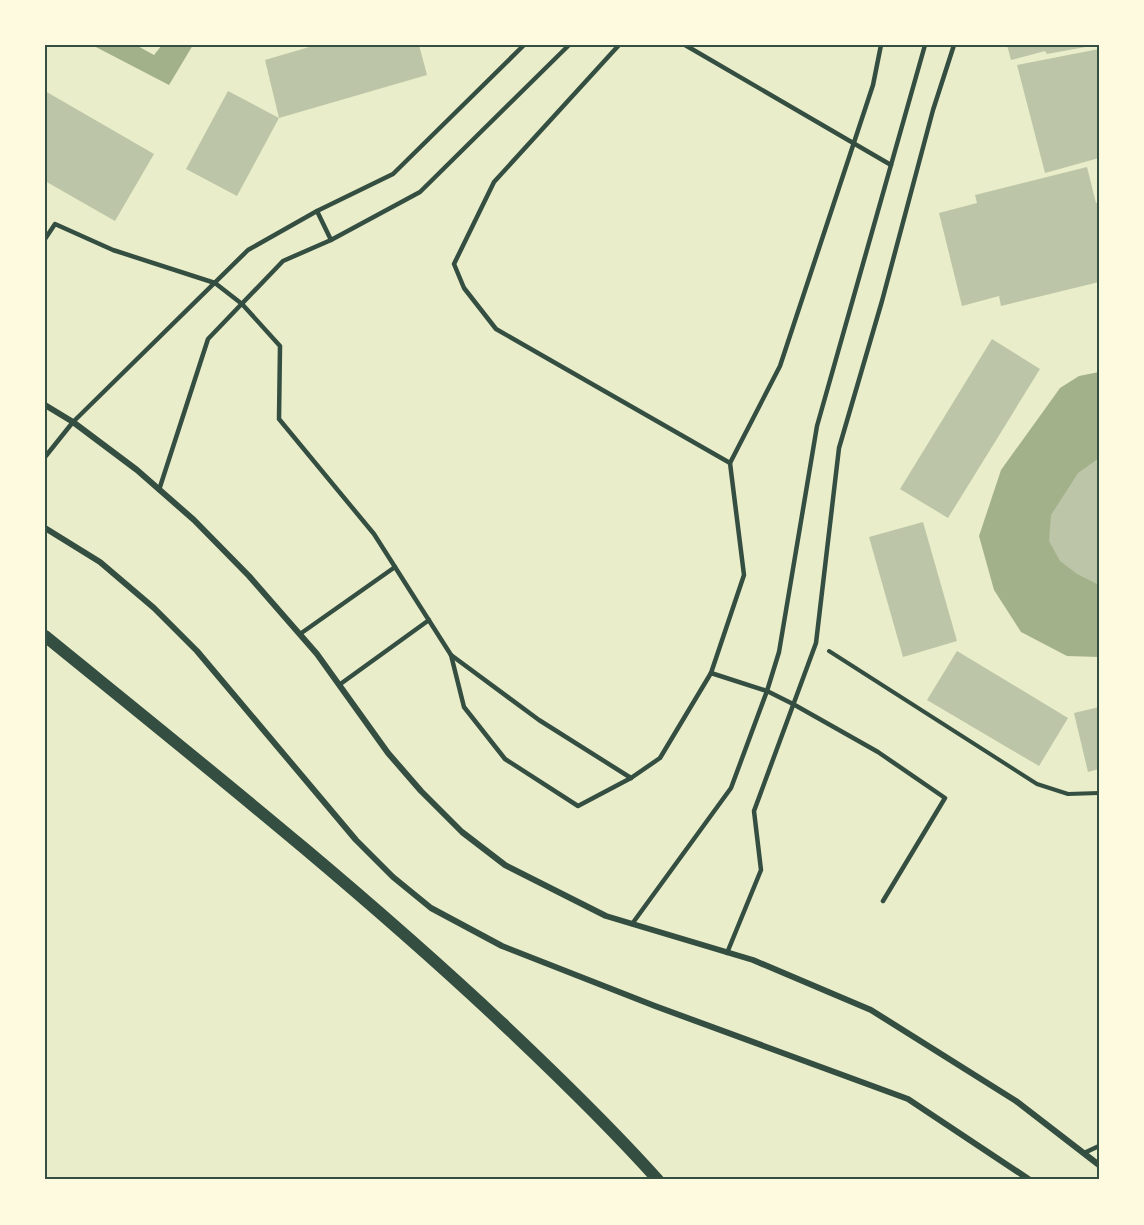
<svg xmlns="http://www.w3.org/2000/svg" width="1144" height="1225" font-family="'Asap Condensed',sans-serif">
	<rect width="100%" height="100%" fill="#e9edc9"/>
	<g fill="#a3b18a">
		<path d="M92,45H136L154,55L162,45H193L169,85Z"/>
		<path d="M1099,372V657L1067,656L1021,632L994,590L979,536L1001,470L1060,388L1079,376Z"/>
	</g>
	<g fill="#bcc5a7">
		<path d="M316,45H419L427,75L279,118L265,60Z"/>
		<path d="M1007,45H1091V46L1047,54L1045,51L1011,60Z"/>
		<path d="M1099,49V158L1045,173L1017,65Z"/>
		<path d="M45,91L154,154L115,221L45,181Z"/>
		<path d="M228,91L279,118L237,196L186,169Z"/>
		<path d="M1087,167L1096,203L1099,202V282L1001,306L999,296L962,306L939,213L977,203L975,195Z"/>
		<path d="M992,339L1040,369L948,518L900,489Z"/>
		<path d="M1099,458V585L1077,574L1060,561L1049,541L1051,515L1078,473Z"/>
		<path d="M923,522L957,641L903,657L869,537Z"/>
		<path d="M957,651L1068,718L1039,766L927,700Z"/>
		<path d="M1099,707V769L1088,772L1074,713Z"/>
	</g>
	<g fill="none" stroke-linecap="round" stroke-linejoin="round">
		<path stroke="#344e41" stroke-width="4" d="M829,651L1037,784L1068,794L1099,793"/>
		<g stroke="#344e41" stroke-width="4.5">
			<path d="M619,45L494,182L454,264L464,288L496,329L730,463"/>
			<path d="M685,45L891,165"/>
			<path d="M317,211L331,240"/>
			<path d="M45,239L55,224L113,250L215,283L242,304L280,346L279,419L374,534L451,655L464,707L505,759L578,806L631,778L660,758L711,673L767,691L793,704L878,752L945,798L883,901"/>
			<path d="M45,457L73,422L248,250L317,211L393,174L524,45"/>
			<path d="M159,490L208,339L283,261L331,240L420,192L569,45"/>
			<path d="M300,634L395,567"/>
			<path d="M451,655L539,720L631,778"/>
			<path d="M711,673L744,575L730,463L780,366L873,85L881,45"/>
			<path d="M339,685L429,620"/>
			<path d="M632,924L731,788L767,691L779,652L817,426L925,45"/>
			<path d="M727,953L761,870L754,811L816,643L839,448L882,301L933,110L954,45"/>
			<path d="M1084,1153L1099,1146"/>
		</g>
		<g stroke="#344e41" stroke-width="6">
			<path d="M45,405L73,422L137,470L194,520L249,576L317,654L388,753L421,791L462,832L505,865L606,916L753,960L871,1010L1016,1101L1099,1165"/>
			<path d="M45,528L100,562L154,608L197,651L356,840L393,877L431,908L502,946L655,1006L908,1099L1030,1180"/>
		</g>
		<path stroke="#344e41" stroke-width="12" d="M45,636C200,762 356,886 502,1023C556,1074 609,1125 658,1180"/>
	</g>
	<rect width="1144" height="1225" fill="none" stroke="#fefae0" stroke-width="93"/>
	<rect x="46" y="46" width="1052" height="1132" fill="none" stroke="#344e41" stroke-width="2"/>
</svg>
